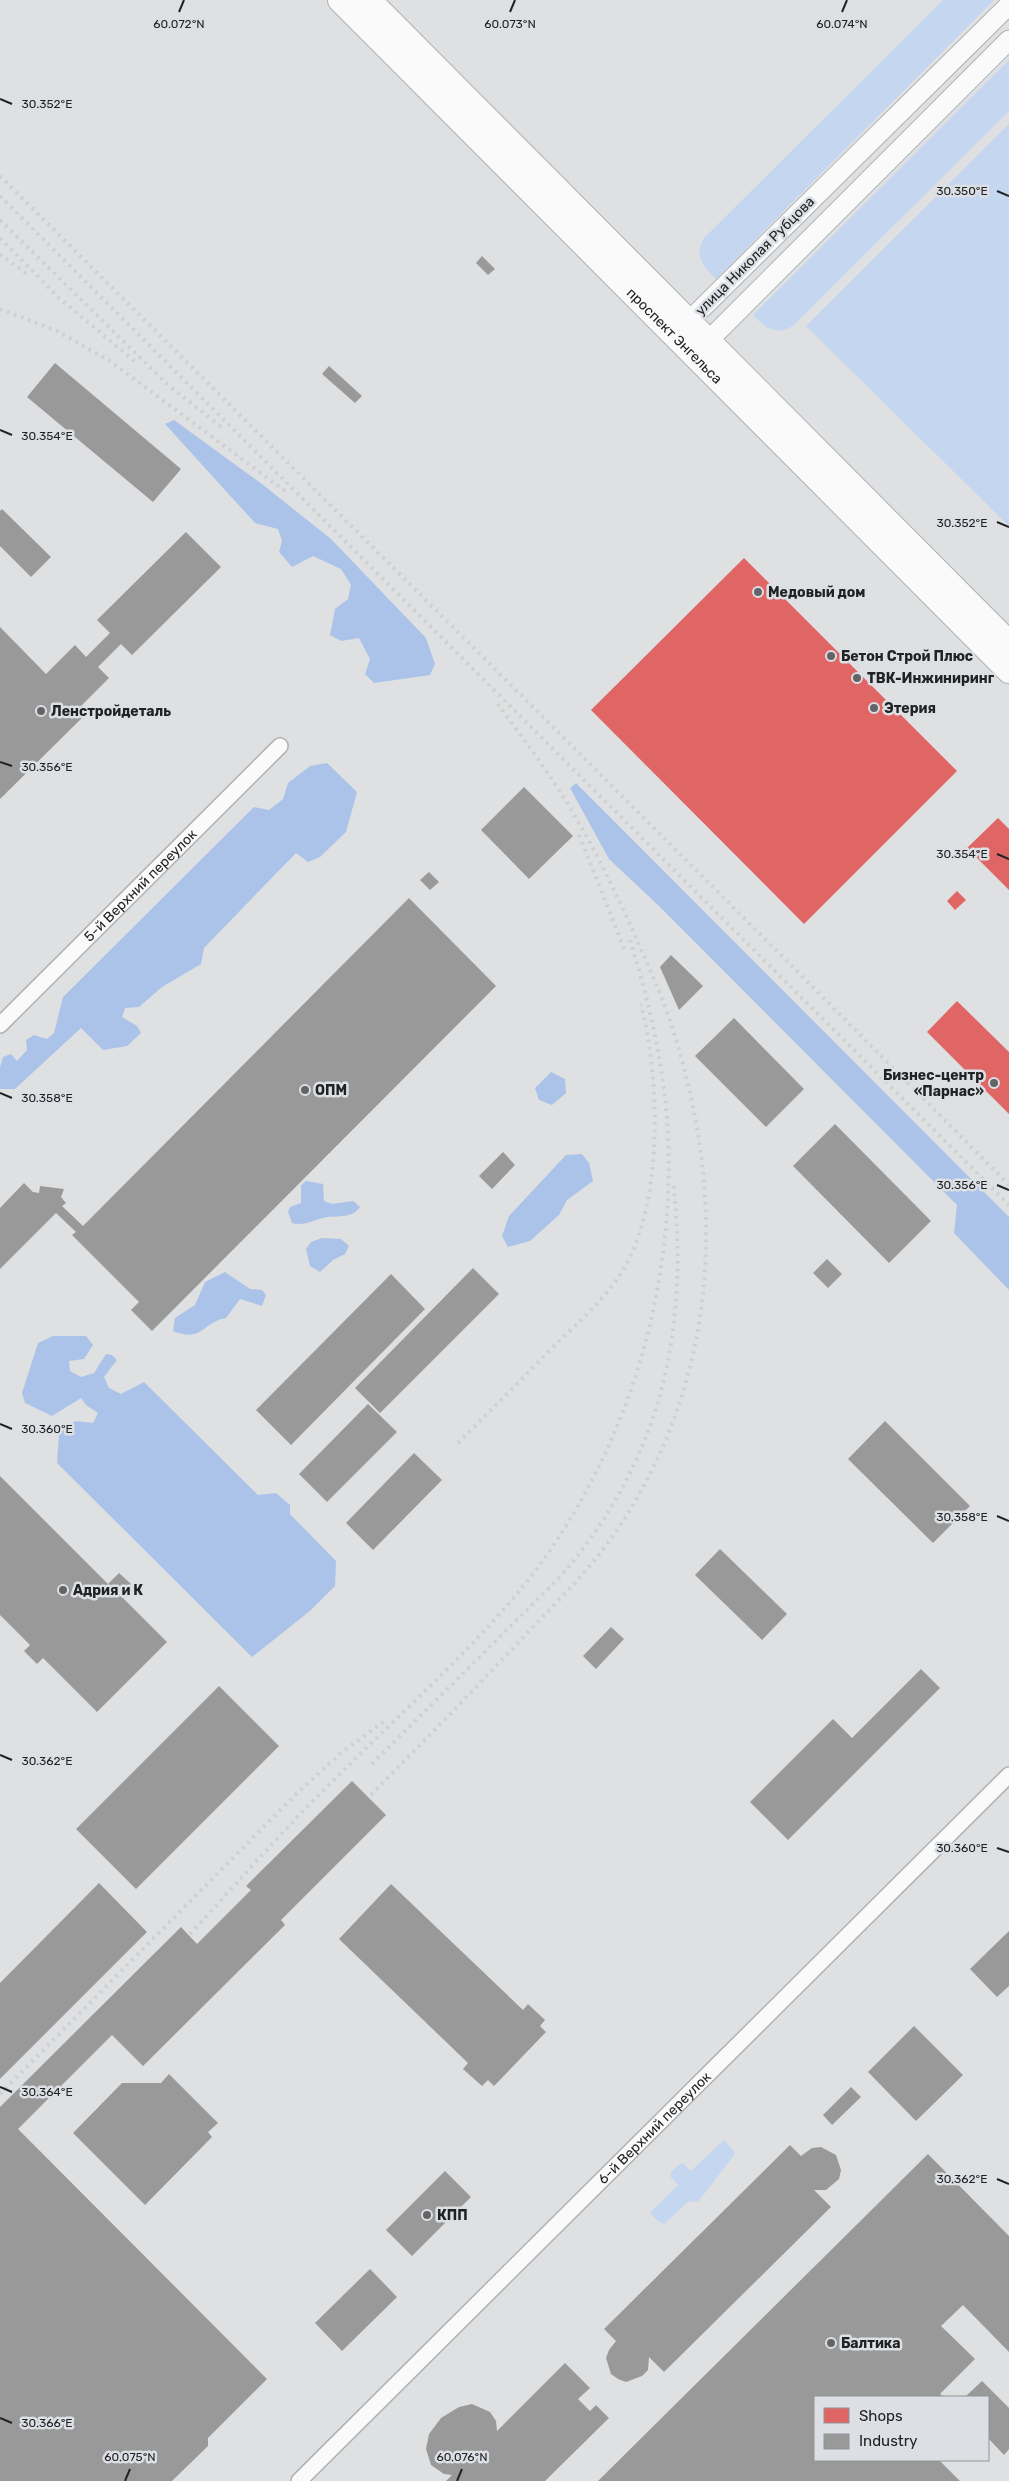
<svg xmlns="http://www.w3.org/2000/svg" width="1009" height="2481" font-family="Rubik,sans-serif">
	<rect width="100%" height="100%" fill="#dee0e2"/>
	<g fill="#c5d6f1">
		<path d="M943,0H994L716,279C702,265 694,256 704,238Z"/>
		<path d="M1009,60V111L793,326C775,336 766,328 753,315Z"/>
		<path d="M1009,124V526L806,326Z"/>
		<path d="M724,2140L734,2151V2155L698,2202L689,2201L664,2224L658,2221L650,2213L678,2185L670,2176L672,2171L682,2163L691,2171Z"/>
	</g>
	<g fill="#acc3e9">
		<path d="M174,420L262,484L331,539L426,638L435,664L430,675L374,683L365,674L370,659L359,638L341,641L330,635L335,609L348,599L351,585L341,569L313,556L292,567L279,552L282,541L278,529L255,523L165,424Z"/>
		<path d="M327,763L357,792L346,832L320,857L308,862L296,853L204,948L201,964L162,987L139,1007L125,1008L122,1017L137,1026L141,1033L127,1046L103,1050L81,1028L15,1089H0V1067L3,1057L11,1054L17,1061L27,1050L26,1040L34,1035L47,1039L54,1033L63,997L254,807L269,810L283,799L288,783L310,766Z"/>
		<path d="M576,783L1009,1217V1290L954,1233L957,1205L659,906L609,859L570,788Z"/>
		<path d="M551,1072L565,1079L566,1093L552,1105L539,1100L535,1088Z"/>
		<path d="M582,1154L589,1163L593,1181L567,1200L559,1215L530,1241L508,1247L502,1236L509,1216L566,1155Z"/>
		<path d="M306,1181L323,1184L324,1201L332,1204L353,1201L360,1207C353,1218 338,1216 327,1217C315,1219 304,1227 292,1223L288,1212L290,1207L301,1203V1185Z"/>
		<path d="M322,1238L341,1239L349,1246L345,1254L333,1260L320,1272L310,1266L306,1249L311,1242Z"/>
		<path d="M225,1272L250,1289L262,1290L266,1295L262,1306L240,1299L226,1318C202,1322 203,1343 173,1331L175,1318L195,1305L205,1282Z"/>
		<path d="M53,1336H86L93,1345L84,1359L69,1361L70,1371L81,1377L94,1373L106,1354L112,1355L117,1360L104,1377L109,1388L121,1394L144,1382L258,1495L276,1493L290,1505V1514L336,1561L335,1586L311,1610L252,1657L57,1463L59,1433L75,1421L93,1423L98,1413L86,1405L81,1398L52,1416L25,1403L22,1393L38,1343Z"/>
	</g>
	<g fill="#e06666">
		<path d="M744,558L957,771L804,924L591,710Z"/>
		<path d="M998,818L1009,829V890L967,848Z"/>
		<path d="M957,891L966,900L955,910L947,901Z"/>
		<path d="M957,1001L1009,1052V1114L927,1032Z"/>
	</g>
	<g fill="#999">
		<path d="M482,256L495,269L488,275L476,263Z"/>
		<path d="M55,363L181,469L153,502L27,397Z"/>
		<path d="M329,366L362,396L355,403L322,374Z"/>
		<path d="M2,509L51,557L31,577L0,546V511Z"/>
		<path d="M186,532L221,567L132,655L121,644L98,667L109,678L80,707L86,714L0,799V627L46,674L75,645L86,657L110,633L97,620Z"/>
		<path d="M524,787L573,836L529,879L481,830Z"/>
		<path d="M429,872L439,882L430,890L420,880Z"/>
		<path d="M409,898L496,986L152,1331L131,1310L139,1302L72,1235L76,1232L56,1213L0,1269V1208L24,1183L33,1192L39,1193L40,1186L64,1189L61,1197L66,1203L62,1206L83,1226Z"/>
		<path d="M671,955L703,986L679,1010L660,967Z"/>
		<path d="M734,1018L804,1089L766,1127L695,1056Z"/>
		<path d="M835,1124L931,1221L889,1263L793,1166Z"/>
		<path d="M503,1152L515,1165L492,1189L479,1176Z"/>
		<path d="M827,1259L842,1274L828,1288L813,1273Z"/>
		<path d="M473,1268L499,1294L380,1413L355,1388Z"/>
		<path d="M391,1274L425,1309L291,1445L256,1410Z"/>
		<path d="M368,1404L397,1432L327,1502L299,1474Z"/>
		<path d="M885,1421L970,1506L933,1543L848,1459Z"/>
		<path d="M414,1453L442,1480L373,1550L346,1523Z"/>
		<path d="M0,1476L108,1584L119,1573L131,1584L120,1595L167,1642L97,1712L43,1658L37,1664L24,1651L30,1645L0,1615Z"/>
		<path d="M720,1549L787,1614L762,1640L695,1575Z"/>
		<path d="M611,1627L624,1639L596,1669L583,1656Z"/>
		<path d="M921,1669L940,1688L788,1840L750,1802L833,1719L852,1738Z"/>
		<path d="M219,1686L279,1746L136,1889L76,1829Z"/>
		<path d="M352,1781L386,1815L281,1920L285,1925L143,2066L112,2035L18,2129L267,2379L208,2438V2446L172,2481H0V2107L181,1927L197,1944L251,1890L246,1886Z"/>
		<path d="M99,1883L147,1932L0,2079V1983Z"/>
		<path d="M391,1884L523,2010L528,2004L545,2020L540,2026L546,2032L494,2086L488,2080L482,2086L463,2069L468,2063L339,1939Z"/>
		<path d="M1009,1931V1986L997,1997L970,1969Z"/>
		<path d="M914,2026L963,2075L916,2121L868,2072Z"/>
		<path d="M169,2074L218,2123L208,2132L212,2137L145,2205L73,2133L122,2083H161Z"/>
		<path d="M851,2087L861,2097L832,2125L823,2115Z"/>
		<path d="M790,2145L801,2156L812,2148L821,2147L836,2155L841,2170L839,2179L826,2190H814L831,2207L664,2372L649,2357L648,2370L642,2376L626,2382L618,2379L611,2374L606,2358L609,2350L616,2341L604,2329Z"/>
		<path d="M928,2154L1009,2236V2352L963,2305L941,2326L975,2359L940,2394L944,2397H815V2460H939L960,2481H598Z"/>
		<path d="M445,2171L471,2197L412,2256L386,2230Z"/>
		<path d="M370,2269L397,2297L342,2351L315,2323Z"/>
		<path d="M565,2363L590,2388L578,2399L590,2411L596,2405L609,2418L545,2481H446L452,2475L444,2474L431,2465L426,2449L429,2434L441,2418L459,2407L472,2404L490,2412L496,2421L497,2431Z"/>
		<path d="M982,2381L1009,2408V2449L1004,2455L988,2438V2397H965Z"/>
	</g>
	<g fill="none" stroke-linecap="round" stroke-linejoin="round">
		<defs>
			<g id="minor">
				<path id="s1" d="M0,1025L280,746"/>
				<path id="s2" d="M299,2481L1009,1775"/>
			</g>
			<path id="tertiary" d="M1009,5L689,321L685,346L708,341L1009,40"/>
			<g id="primary">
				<path id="s3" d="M340,0L1009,671"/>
				<path d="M369,0L1009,643"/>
			</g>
		</defs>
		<use href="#minor" stroke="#afb1b2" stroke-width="18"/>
		<use href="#tertiary" stroke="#afb1b2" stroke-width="21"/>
		<use href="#primary" stroke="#afb1b2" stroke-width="26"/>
		<use href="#minor" stroke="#fafafb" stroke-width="15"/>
		<use href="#tertiary" stroke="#fafafb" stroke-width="19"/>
		<use href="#primary" stroke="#fafafb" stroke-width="24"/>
		<g stroke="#cfcfcf" stroke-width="4" stroke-dasharray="2.5 5" stroke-linecap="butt">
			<path d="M0,176C337,512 675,847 1009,1185"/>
			<path d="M0,196L1009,1205"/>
			<path d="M0,220L168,385L224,429"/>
			<path d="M0,238L59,298L138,364"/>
			<path d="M0,254L28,275"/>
			<path d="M0,309L57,331L110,361L289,494"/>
			<path d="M579,835L626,953"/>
			<path d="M458,1443C491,1410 524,1377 557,1343C580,1321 606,1298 623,1270C664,1201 660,1079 641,1004"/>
			<path d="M372,1764L560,1577C635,1490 673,1395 677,1280C679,1249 676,1217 674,1186"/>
			<path d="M371,1795C424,1741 477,1687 529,1631C558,1601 589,1570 613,1536C718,1384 728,1205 674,1033C664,999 648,966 634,933C613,887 591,841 564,798C543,764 518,732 495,700"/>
			<path d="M190,1934C242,1878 292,1820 347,1767C416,1698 496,1629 551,1549C634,1427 675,1280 668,1132C664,1066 649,1000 629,937"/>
			<path d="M0,2094L295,1795L341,1753L387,1719"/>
		</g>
	</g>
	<path fill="none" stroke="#212224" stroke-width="2" d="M179,12L184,0M510,12L515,0M842,12L847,0M0,99L12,104M997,191L1009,196M0,430L12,435M997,522L1009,527M0,762L12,766M997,854L1009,859M0,1093L12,1098M997,1185L1009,1190M0,1424L12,1429M997,1516L1009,1521M0,1755L12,1760M997,1848L1009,1852M0,2087L12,2092M997,2179L1009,2184M0,2418L12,2423M125,2481L130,2469M457,2481L462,2469"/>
	<g fill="#636466" stroke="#dcdfe4" stroke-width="2">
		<circle cx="758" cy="592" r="5"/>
		<circle cx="831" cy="656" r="5"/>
		<circle cx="857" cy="678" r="5"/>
		<circle cx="874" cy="708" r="5"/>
		<circle cx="41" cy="711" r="5"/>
		<circle cx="994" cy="1083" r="5"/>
		<circle cx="305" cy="1090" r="5"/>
		<circle cx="63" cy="1590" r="5"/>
		<circle cx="427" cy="2215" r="5"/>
		<circle cx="831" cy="2343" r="5"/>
	</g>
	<g text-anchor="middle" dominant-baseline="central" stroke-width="5" stroke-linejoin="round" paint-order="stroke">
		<g font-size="14" fill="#212224" stroke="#dcdfe4">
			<text transform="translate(755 256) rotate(-45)">улица Николая Рубцова</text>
			<text stroke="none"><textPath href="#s3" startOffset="474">проспект Энгельса</textPath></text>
			<text stroke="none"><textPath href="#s1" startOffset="198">5-й Верхний переулок</textPath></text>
			<text stroke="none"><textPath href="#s2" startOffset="501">6-й Верхний переулок</textPath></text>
		</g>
		<g font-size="14" font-weight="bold" fill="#212224" stroke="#dcdfe4" text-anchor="start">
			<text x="768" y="592">Медовый дом</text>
			<text x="841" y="656">Бетон Строй Плюс</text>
			<text x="867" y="678">ТВК-Инжиниринг</text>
			<text x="884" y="708">Этерия</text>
			<text x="51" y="711">Ленстройдеталь</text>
			<text x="984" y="1075" text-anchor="end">Бизнес-центр<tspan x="984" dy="16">«Парнас»</tspan></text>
			<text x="315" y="1090">ОПМ</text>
			<text x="73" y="1590">Адрия и К</text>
			<text x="437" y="2215">КПП</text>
			<text x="841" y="2343">Балтика</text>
		</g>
	</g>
	<g font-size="12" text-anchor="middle" fill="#212224" stroke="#dcdfe4" stroke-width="5" stroke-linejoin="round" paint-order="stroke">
		<text x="179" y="28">60.072°N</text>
		<text x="510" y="28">60.073°N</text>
		<text x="842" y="28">60.074°N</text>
		<text x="47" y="108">30.352°E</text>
		<text x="962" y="195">30.350°E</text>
		<text x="47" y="440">30.354°E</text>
		<text x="962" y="527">30.352°E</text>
		<text x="47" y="771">30.356°E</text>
		<text x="962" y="858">30.354°E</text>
		<text x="47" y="1102">30.358°E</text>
		<text x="962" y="1189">30.356°E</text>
		<text x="47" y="1433">30.360°E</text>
		<text x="962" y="1521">30.358°E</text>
		<text x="47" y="1765">30.362°E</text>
		<text x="962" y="1852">30.360°E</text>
		<text x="47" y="2096">30.364°E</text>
		<text x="962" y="2183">30.362°E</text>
		<text x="47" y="2427">30.366°E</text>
		<text x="130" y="2461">60.075°N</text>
		<text x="462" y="2461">60.076°N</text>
	</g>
	<rect x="814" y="2396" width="175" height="65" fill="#dcdfe4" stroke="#919397"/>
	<rect x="824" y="2408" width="25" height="15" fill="#e06666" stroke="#919397"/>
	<text x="859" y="2421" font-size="15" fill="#212224">Shops</text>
	<rect x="824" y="2434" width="25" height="15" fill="#999999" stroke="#919397"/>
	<text x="859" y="2446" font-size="15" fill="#212224">Industry</text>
</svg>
